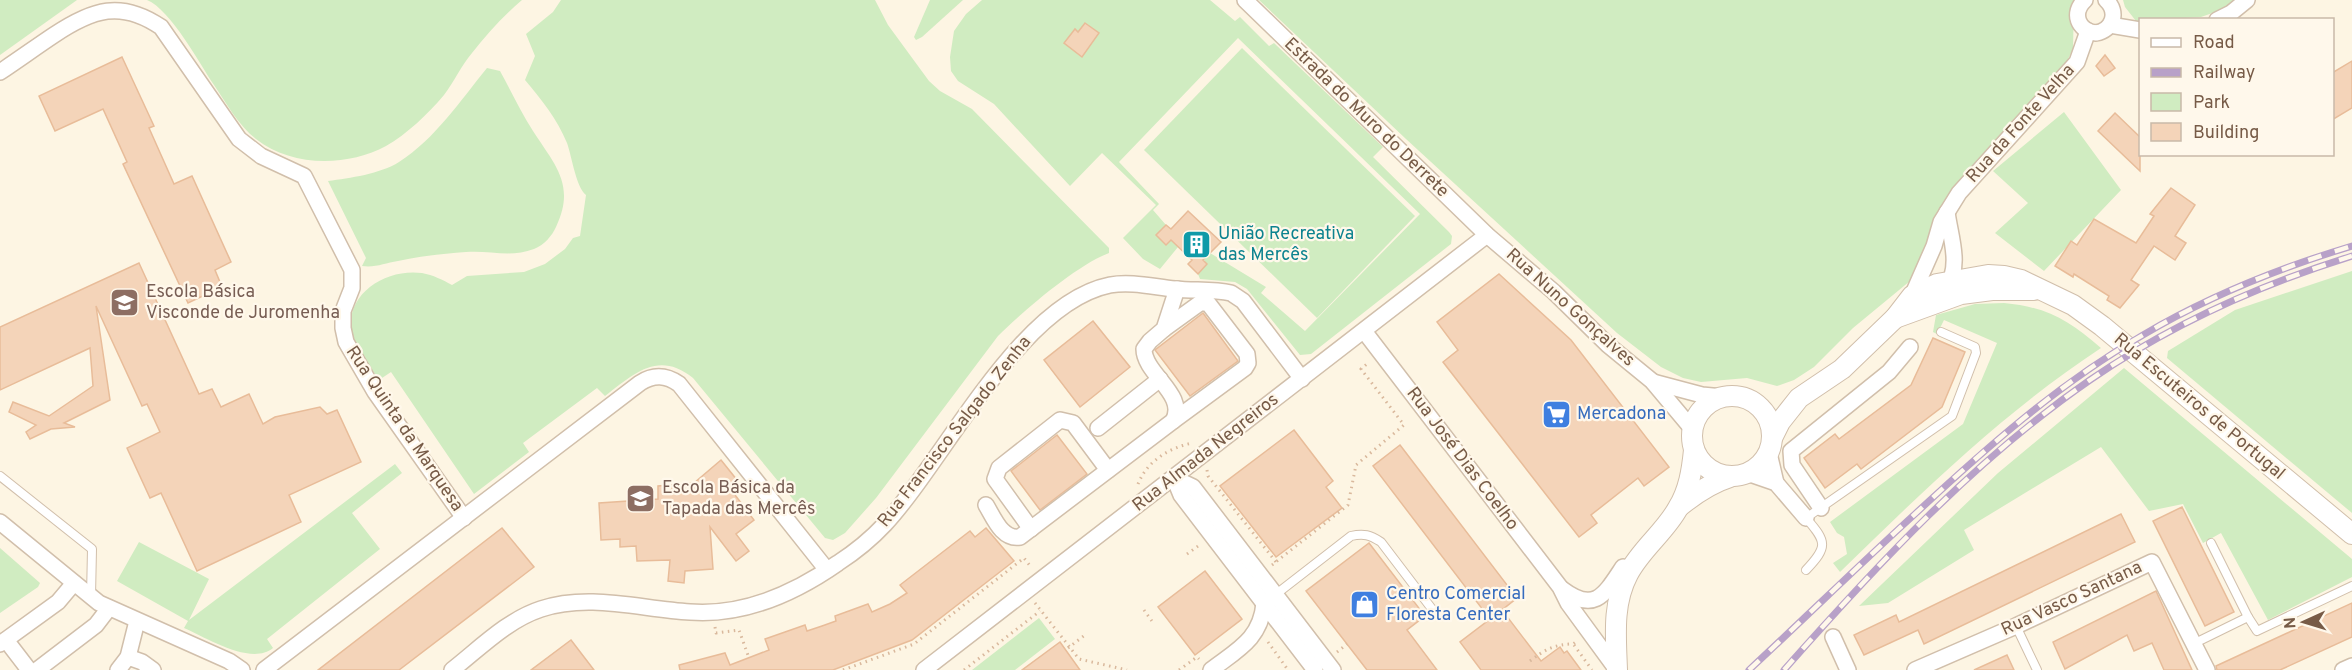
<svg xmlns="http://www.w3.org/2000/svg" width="2352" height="670" font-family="Overpass,sans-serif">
	<rect width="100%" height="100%" fill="#fdf5e3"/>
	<g fill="#d0ecc1">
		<path d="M0,0H77L0,55Z"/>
		<path d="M147,0H522C503,16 487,34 472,53C461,66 454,82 444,95C428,114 407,134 386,146C347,167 291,167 256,139C238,125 227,104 214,85C199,63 171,10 147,0Z"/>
		<path d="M561,0H875L888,25L929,81L940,91L972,109L1109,248V253C1077,265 1023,311 998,336L876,498L845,533L833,540L825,538L693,378C658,350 634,374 605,396L597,388L523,443L529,452L474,494L391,372L379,380C371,367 355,351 352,337C342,295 385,268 422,273C433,275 443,280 452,285L467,276L524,272L545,264L565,249L573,238L580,236L586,195C576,187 572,157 567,143C557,119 542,100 525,80L535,56L526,34L553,12Z"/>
		<path d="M930,0H963L922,37L916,40L914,37Z"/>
		<path d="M982,0H1210L1235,21L1240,17L1269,46L1274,43L1383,147L1373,157L1449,232L1452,236L1451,244L1311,354L1300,355L1247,289L1235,282L1200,279L1198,274L1207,264L1204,260L1210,253L1266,287L1261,293L1305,331L1420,214L1238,38L1119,162L1159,204L1153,210L1166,225L1156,235L1166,245L1171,240L1178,247L1160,269L1143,259L1123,238L1156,205L1102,153L1070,186L994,104L958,81L951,71L950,57L954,31L966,14Z"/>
		<path d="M1259,0H2074L2073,49L2067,61L2038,100L2014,124L1922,255L1910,281L1853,328L1814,367L1794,380L1777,386L1747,378L1701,382L1683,378L1661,367L1617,333L1406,139Z"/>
		<path d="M2123,0H2236L2221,10L2201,17L2136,21L2125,7Z"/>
		<path d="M1242,48L1415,216L1317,318L1144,150Z"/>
		<path d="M487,68L500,71C511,91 521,112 533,131C555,165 576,185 556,227C552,236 544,245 534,249C511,258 489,250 466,252C443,254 420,256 398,261C385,263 375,268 362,266L366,258L328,181C350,178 380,174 399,162C435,139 460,101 487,68Z"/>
		<path d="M2064,112L2121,190L2044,271L1995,233L2028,203L1993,171Z"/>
		<path d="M2352,271V513L2167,358L2168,351L2235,310Z"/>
		<path d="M2004,303C2048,307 2069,321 2101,348C2005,411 1922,492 1840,572L1833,563L1847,554L1844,537L1837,533L1830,522L1963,424L1997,343L1944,320L1937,334L1933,332L1936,315L1975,304Z"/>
		<path d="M2124,368L2352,559V577L2268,620L2221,533L2203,543L2183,504L2149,511L2101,447L1964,530L1974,550L1888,603L1859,606L1998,473Z"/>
		<path d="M395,464L402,473L352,513L380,549L267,639L273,648C251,666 207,638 184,628L188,621L117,581L139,542L209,579L189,620Z"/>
		<path d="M0,548L40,583L38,587L0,613Z"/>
		<path d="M1039,618L1055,639L1015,670H972Z"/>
	</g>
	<g fill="#f4d4b9" stroke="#e8bc99" stroke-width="1.5">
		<path d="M1085,23L1099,33L1082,57L1064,43L1075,29L1078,32Z"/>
		<path d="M2105,55L2115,68L2104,76L2096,66Z"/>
		<path d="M122,57L154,126L149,128L174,184L192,176L231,262L215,270L222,287L188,303L123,164L127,162L103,109L55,131L39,96Z"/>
		<path d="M2352,61V108L2332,120V73Z"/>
		<path d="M2115,113L2140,137V171L2098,131Z"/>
		<path d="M2171,188L2195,205L2175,236L2186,243L2175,260L2154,246L2131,280L2139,285L2120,308L2107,300L2109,296L2074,274L2073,277L2055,266L2071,241L2077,245L2094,219L2136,243L2154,216L2150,214Z"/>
		<path d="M1188,211L1221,242L1203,260L1207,264L1198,274L1188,264L1192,260L1171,240L1166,245L1156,235L1166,225L1171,229Z"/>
		<path d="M139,263L199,394L212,389L221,407L249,394L263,424L275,417L320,407L327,414L337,410L361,462L289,495L301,522L197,571L161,493L150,498L127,448L160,432L147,404L142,406L96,306L110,400L64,423L75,427L51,429L30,439L26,432L36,425L9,412L13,402L49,416L93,386L90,348L0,390V327Z"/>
		<path d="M1499,274L1571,340L1669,467L1644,486L1638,478L1591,515L1597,523L1579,537L1443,362L1458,350L1437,322Z"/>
		<path d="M1203,313L1238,361L1190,396L1155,350Z"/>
		<path d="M1093,321L1130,367L1080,407L1044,360Z"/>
		<path d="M1933,338L1965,352L1942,407L1861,469L1857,464L1825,488L1804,458L1835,434L1839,439L1911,385Z"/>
		<path d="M1294,430L1333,481L1326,487L1342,508L1276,557L1220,486Z"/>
		<path d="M1057,435L1087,474L1040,510L1011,471Z"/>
		<path d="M1400,445L1517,598L1502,610L1541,661L1560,647L1564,653L1567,651L1581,670H1481L1460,642L1490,619L1373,466Z"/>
		<path d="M721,460L737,480L729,487L754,520L736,534L749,551L736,561L710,527L713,569L685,571L684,583L668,581L670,560L637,561L636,546L620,547V539L601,540L599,503L658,499V486L694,483Z"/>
		<path d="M2182,507L2234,612L2205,626L2153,521Z"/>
		<path d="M2121,514L2135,542L1924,644L1918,630L1864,655L1854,635L1896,615L1899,622Z"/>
		<path d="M502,528L534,567L399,670H318Z"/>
		<path d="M986,528L1014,561L912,640L833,670H680L679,665L725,653L730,665L769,650L765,639L805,625L807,631L822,626L836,621L835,616L868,604L872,612L890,604L907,593L900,585L970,531L975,537Z"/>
		<path d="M1369,543L1425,616L1407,630L1437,670H1367L1306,591Z"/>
		<path d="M1205,571L1242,619L1195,655L1158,607Z"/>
		<path d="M2156,591L2192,670H2164L2152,643L2134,651L2127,635L2065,669L2053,642Z"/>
		<path d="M2352,603V637L2280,670H2217L2216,666Z"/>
		<path d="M571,640L594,670H531Z"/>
		<path d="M1060,642L1080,670H1022Z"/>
		<path d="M2007,655L2014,670H1974Z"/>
	</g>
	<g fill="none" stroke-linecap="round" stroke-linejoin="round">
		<defs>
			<g id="service">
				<path d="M0,476L92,549L91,596"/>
				<path d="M1806,570C1828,547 1827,542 1806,518L1952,416L1976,353L1975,347L1941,332"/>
				<path d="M1275,595L1351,536C1364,533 1370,535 1381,542L1432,609"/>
				<path d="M2248,617L2257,631L2352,586"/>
				<path d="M2016,626L2037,670"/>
				<path d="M2193,644L2248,617L2211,543"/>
			</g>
			<g id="minor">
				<path d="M1245,0L1487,235L1554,292L1608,345L1652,381L1693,430"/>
				<path d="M2085,0C2071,13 2078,31 2096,33C2113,30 2119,12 2106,0"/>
				<path d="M2217,20L2231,13L2247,0"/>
				<path d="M2110,25L2140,30"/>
				<path d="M0,72C18,60 36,47 54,35C93,9 121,0 161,27L239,139L261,156L304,176L352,270V288L343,311V328L346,342L375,392L464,518"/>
				<path d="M1946,288C1962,266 1950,236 1947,212"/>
				<path d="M1912,296L1934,246L1941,222L1959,193L2077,62L2088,31"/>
				<path d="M1164,329L1200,303H1208L1247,354L1248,363L1245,368L1173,421"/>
				<path d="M1364,331L1560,587L1568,603L1617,670"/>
				<path d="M1653,382L1702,395L1723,397"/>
				<path d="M1098,428L1160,379"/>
				<path d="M1769,453L1776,483"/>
				<path d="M1747,473L1776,483L1806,518"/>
				<path d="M1174,478L1193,487L1333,670"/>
				<path d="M1174,478L1181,495L1315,670"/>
				<path d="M986,505C994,518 1002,540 1020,537L1173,421C1188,395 1144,374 1144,349L1150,341L1164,329L1177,289"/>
				<path d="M1821,508L1792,465L1791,451L1889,372L1910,347"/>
				<path d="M0,522L99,603L229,661L242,670"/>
				<path d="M1031,529L995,479L999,468L1060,420L1073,423L1108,470"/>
				<path d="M1562,589C1595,614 1605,594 1623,567"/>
				<path d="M1833,637L1848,670"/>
				<path d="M6,640L29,670"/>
				<path d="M0,644L58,602L74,583"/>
				<path d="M128,657L142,662L153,670"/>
				<path d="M37,670L96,625L109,608"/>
				<path d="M118,670L128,657L137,621"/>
				<path d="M264,670L640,383C654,374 666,375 679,384L827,570"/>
				<path d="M452,670C479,649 507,620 541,609C589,593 640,609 690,612C743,616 795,593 838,563C855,552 871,539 885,524C945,459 1020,303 1110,285C1131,281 1154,287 1175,289C1194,291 1213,289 1231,293L1243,301L1302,379"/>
				<path d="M924,670L1487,235"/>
				<path d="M1211,670C1237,650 1261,639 1264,603L1267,601"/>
				<path d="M1915,670L2016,626L2152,562L2207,670"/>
				<path d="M2343,670L2352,666"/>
			</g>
			<g id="tertiary">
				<path d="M1895,318L1961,294L1992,290H2034"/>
				<circle cx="1732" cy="436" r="40"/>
				<path d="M1773,436L1780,422L1799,398L1842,369L1895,318L1912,296L1937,284L1988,275L2004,276L2021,280L2073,305L2102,326L2352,534"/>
				<path d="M1680,506C1696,493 1711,483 1730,477"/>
				<path d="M1617,670C1616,638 1612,604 1628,574C1641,549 1665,532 1678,508C1689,490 1692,470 1694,450"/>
			</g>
		</defs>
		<use href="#service" stroke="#d1bfab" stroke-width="10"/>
		<use href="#minor" stroke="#d1bfab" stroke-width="18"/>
		<use href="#tertiary" stroke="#d1bfab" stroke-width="22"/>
		<g stroke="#d9b89c" stroke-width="3" stroke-dasharray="1.5 4.5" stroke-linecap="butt">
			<path d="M1207,470L1208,476L1276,562"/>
			<path d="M1138,484C1147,461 1169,448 1192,443"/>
			<path d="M1187,554L1201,544"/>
			<path d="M1272,565L1348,505L1356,465L1404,425L1361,369L1368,363"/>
			<path d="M1035,603L1079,659L1127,670"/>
			<path d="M1144,610L1154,624"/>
			<path d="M715,627L716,633L739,630L749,658"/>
			<path d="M1268,642L1288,670"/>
			<path d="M1574,645L1592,670"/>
			<path d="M1068,648L1085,635"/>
			<path d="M1337,652L1347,644"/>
			<path d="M1530,661C1544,650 1555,644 1573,644L1576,642"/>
			<path d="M843,670L914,644L1024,558L1031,567"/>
			<path d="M964,670L1040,611"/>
			<path d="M1179,670L1197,657L1199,659"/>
		</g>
		<use href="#service" stroke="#fff" stroke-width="8"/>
		<use href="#minor" stroke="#fff" stroke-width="15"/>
		<use href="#tertiary" stroke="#fff" stroke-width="20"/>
		<defs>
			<g id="rail">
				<path d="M1749,670C1805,618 1859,565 1915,514C1986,448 2058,384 2143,335C2209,296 2279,268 2352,246"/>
				<path d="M1784,670C1877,565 1974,460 2090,380C2170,325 2259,285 2352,256"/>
			</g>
		</defs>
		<use href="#rail" stroke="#b8a1c8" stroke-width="7"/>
		<use href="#rail" stroke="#fff8eb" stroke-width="4.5" stroke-dasharray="14" stroke-linecap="butt"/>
	</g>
	<defs>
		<symbol id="building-square" viewBox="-11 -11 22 22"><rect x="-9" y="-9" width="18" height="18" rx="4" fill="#0f9aa8" stroke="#fff8eb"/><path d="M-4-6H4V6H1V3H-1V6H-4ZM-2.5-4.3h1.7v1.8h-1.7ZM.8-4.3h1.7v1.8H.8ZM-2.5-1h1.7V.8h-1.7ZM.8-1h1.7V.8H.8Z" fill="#fff"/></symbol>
		<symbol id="school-square" viewBox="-11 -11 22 22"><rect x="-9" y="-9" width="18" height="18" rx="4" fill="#8d6e63" stroke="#fff8eb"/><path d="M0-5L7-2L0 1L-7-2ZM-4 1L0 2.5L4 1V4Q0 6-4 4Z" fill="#fff"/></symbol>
		<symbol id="supermarket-square" viewBox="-11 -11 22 22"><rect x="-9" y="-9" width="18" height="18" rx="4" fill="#3f7fe0" stroke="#fff8eb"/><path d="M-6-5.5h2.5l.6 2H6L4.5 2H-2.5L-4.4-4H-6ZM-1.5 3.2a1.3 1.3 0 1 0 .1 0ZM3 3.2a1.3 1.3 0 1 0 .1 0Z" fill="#fff"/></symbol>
		<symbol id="shop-square" viewBox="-11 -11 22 22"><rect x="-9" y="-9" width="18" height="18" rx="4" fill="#3f7fe0" stroke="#fff8eb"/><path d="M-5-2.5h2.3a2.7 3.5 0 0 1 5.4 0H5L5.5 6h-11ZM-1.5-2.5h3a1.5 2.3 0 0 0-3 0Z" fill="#fff"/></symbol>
	</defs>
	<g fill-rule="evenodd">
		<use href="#building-square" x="1180" y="228" width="33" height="33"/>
		<use href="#school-square" x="108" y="286" width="33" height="33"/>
		<use href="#supermarket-square" x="1540" y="398" width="33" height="33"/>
		<use href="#school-square" x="624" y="482" width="33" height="33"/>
		<use href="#shop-square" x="1348" y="588" width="33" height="33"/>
	</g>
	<g text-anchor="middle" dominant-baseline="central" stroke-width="4.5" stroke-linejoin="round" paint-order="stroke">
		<g font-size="18" fill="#775b47" stroke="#fff8eb">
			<text transform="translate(1366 118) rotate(44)">Estrada do Muro do Derrete</text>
			<text transform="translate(2021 124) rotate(-48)">Rua da Fonte Velha</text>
			<text transform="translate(1570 308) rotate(42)">Rua Nuno Gonçalves</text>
			<text transform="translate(2199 407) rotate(40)">Rua Escuteiros de Portugal</text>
			<text transform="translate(404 429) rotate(56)">Rua Quinta da Marquesa</text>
			<text transform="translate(955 432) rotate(-52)">Rua Francisco Salgado Zenha</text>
			<text transform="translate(1206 453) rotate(-38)">Rua Almada Negreiros</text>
			<text transform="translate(1462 459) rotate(53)">Rua José Dias Coelho</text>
			<text transform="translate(2072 599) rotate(-25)">Rua Vasco Santana</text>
		</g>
		<g font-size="18" fill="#0d838f" stroke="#fff8eb" text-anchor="start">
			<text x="1218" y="234">União Recreativa<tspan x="1218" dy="21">das Mercês</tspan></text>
		</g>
		<g font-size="18" fill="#785e54" stroke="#fff8eb" text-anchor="start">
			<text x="146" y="292">Escola Básica<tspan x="146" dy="21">Visconde de Juromenha</tspan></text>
			<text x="662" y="488">Escola Básica da<tspan x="662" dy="21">Tapada das Mercês</tspan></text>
		</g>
		<g font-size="18" fill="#366cbe" stroke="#fff8eb" text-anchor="start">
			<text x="1577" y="414">Mercadona</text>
			<text x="1386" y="594">Centro Comercial<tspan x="1386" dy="21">Floresta Center</tspan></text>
		</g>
	</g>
	<rect x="2139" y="18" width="195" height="138" fill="#fff8eb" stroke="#c9b9a9" stroke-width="1.5"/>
	<rect x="2151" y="38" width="30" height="9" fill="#ffffff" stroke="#c9b9a9" stroke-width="1.5"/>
	<text x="2193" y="48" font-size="18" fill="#775b47">Road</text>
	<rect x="2151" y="68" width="30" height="9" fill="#b8a1c8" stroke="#c9b9a9" stroke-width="1.5"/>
	<text x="2193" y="78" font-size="18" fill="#775b47">Railway</text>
	<rect x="2151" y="93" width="30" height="18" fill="#d0ecc1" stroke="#c9b9a9" stroke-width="1.5"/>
	<text x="2193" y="108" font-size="18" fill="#775b47">Park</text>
	<rect x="2151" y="123" width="30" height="18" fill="#f4d4b9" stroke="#c9b9a9" stroke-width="1.5"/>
	<text x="2193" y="138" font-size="18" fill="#775b47">Building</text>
	<g transform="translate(2304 622) rotate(266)" stroke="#fff8eb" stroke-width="4.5" paint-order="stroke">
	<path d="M0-4.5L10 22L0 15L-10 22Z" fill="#775b47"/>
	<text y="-9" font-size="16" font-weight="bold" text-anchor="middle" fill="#775b47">N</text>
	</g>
</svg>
